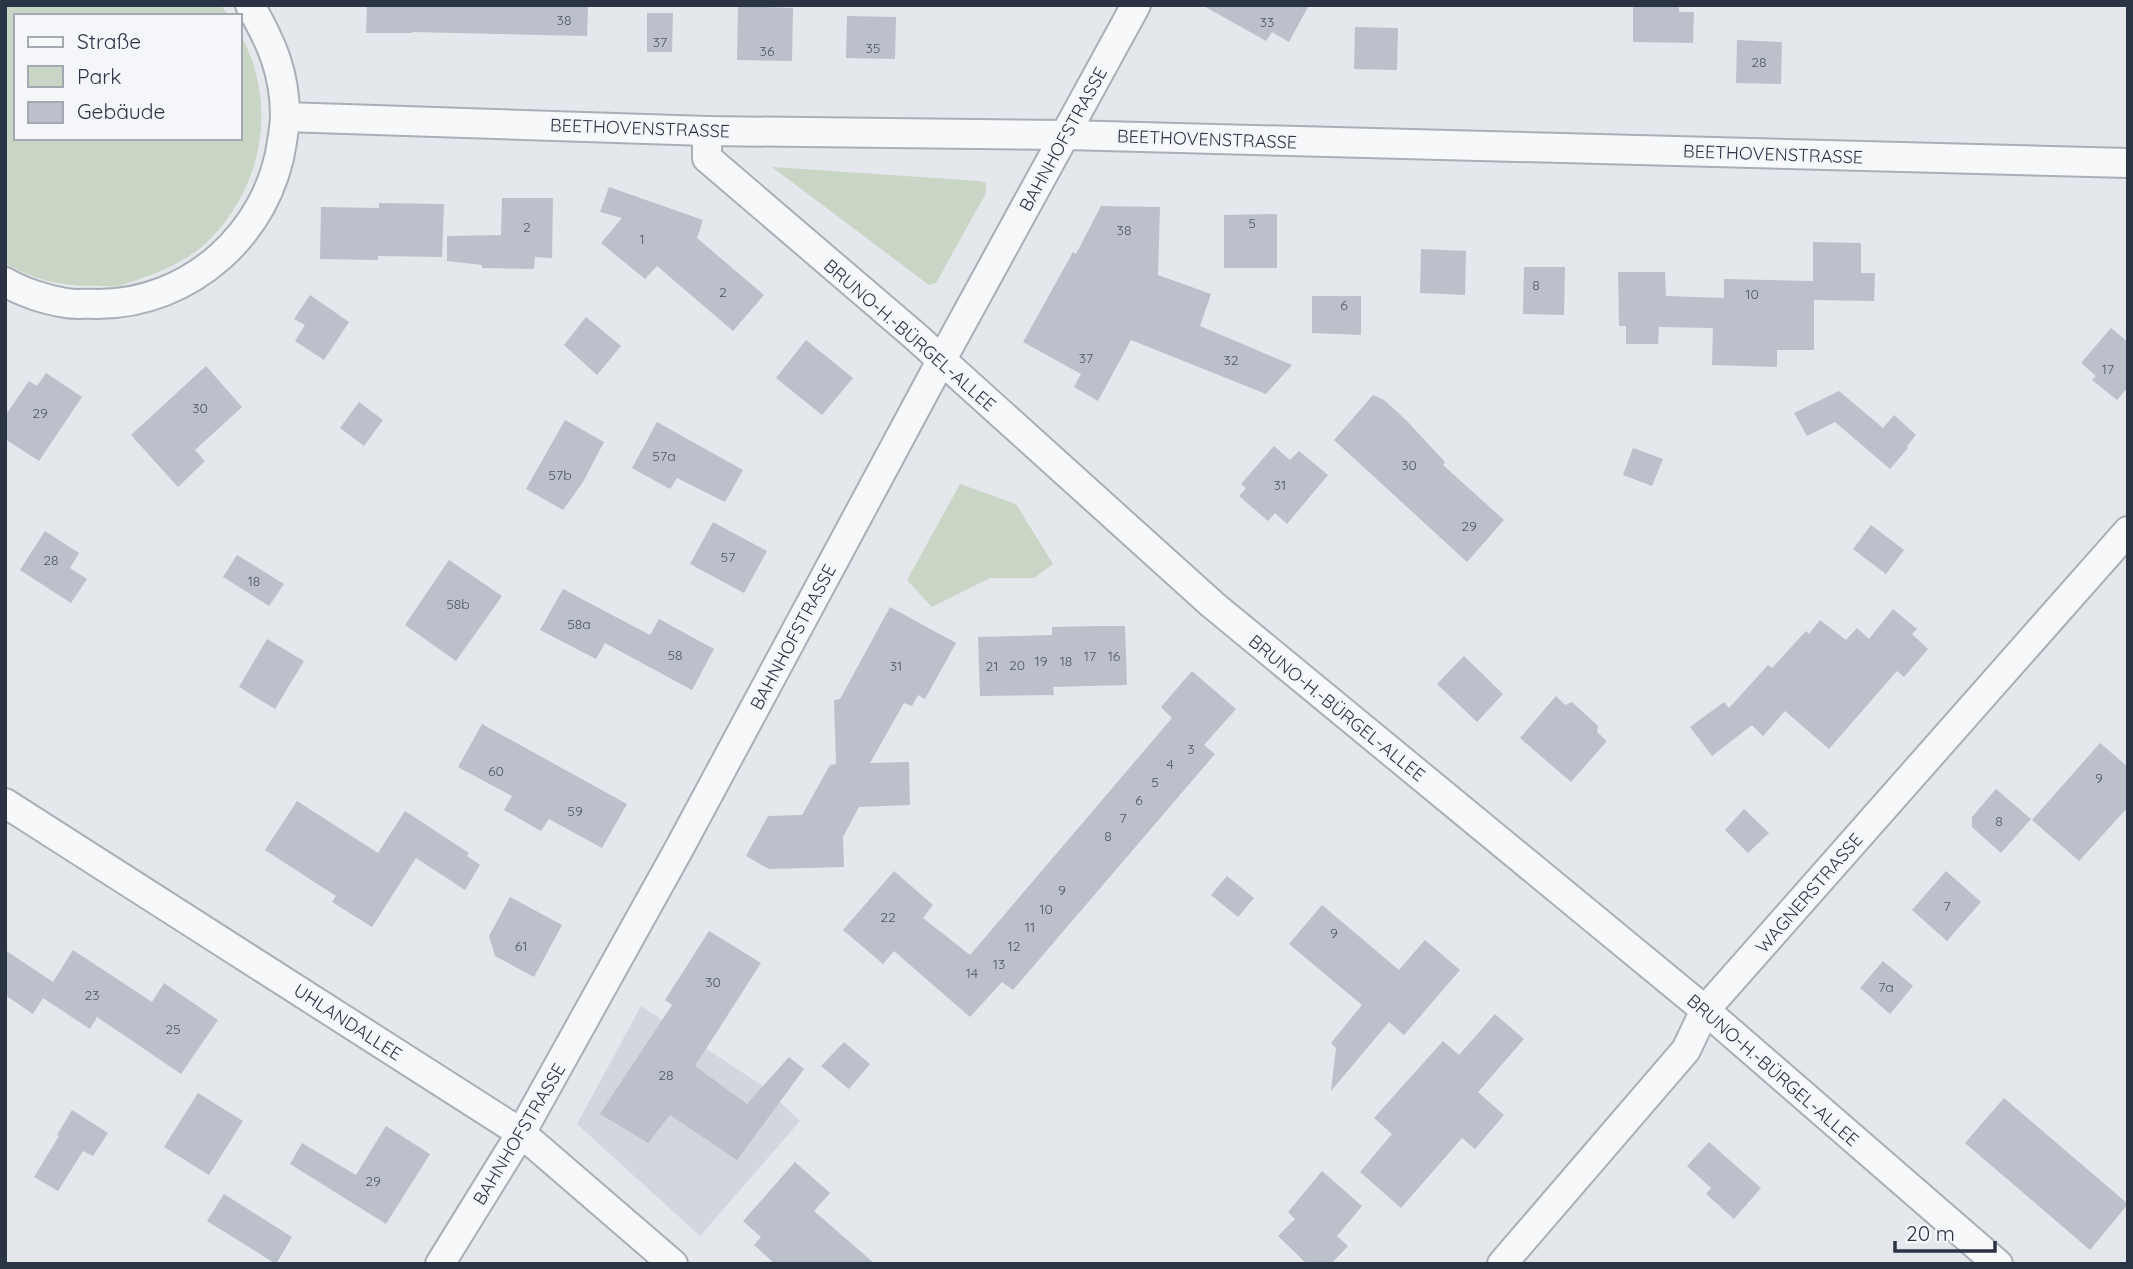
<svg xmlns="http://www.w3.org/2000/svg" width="2133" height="1269" viewBox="0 0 2133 1269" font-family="Quicksand,sans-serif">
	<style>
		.built { fill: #d2d6de }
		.green { fill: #c9d6c5 }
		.building { fill: #bbc0ca }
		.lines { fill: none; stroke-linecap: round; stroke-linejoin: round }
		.street-casing { stroke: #a9aeb7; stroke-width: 32 }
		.street { stroke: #f7f8fa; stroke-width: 28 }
		.labels { text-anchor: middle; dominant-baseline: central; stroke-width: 5; stroke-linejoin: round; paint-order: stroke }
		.number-label { font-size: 14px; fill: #4f5766 }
		.street-label { font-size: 18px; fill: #2b3445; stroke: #f4f6f9 }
	</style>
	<rect width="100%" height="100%" fill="#e4e7ec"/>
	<path class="built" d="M641,1006L763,1086L800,1121L700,1236L577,1124Z"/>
	<g class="green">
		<path d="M5,5H221L229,16H16V138H240V34C278,101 264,186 209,240C190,259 164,271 139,279C133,281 126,284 119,286C112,287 104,286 98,286C60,286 39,281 5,264Z"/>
		<path d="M772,167L979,181L986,183V193L936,283L929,285Z"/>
		<path d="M960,484L1016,504L1053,564L1034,578H990L932,607L907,580Z"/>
	</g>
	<g class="building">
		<path d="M367,5H588L587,36L412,32V33H366Z"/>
		<path d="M1202,5H1309L1289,42L1272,32L1266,41Z"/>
		<path d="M1633,5H1679V12H1694L1693,43L1633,42Z"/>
		<path d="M738,6L793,8L792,61L737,60Z"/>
		<path d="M647,13H673L672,52H647Z"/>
		<path d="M847,16L896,17L895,59L846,58Z"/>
		<path d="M1355,27L1398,28L1397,70L1354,69Z"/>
		<path d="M1737,40L1782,42L1781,84L1736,83Z"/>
		<path d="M609,187L703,220L697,238L764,295L733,331L657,266L645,279L601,243L622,218L600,212Z"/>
		<path d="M502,198H553L552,258L535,257L534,269L482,268V265L447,261V236L501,235Z"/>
		<path d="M379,203L444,204L442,257L378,256V260L320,259L321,207L379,208Z"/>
		<path d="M1101,206L1160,207L1158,275L1211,294L1200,326L1292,365L1266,394L1131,340L1098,401L1074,387L1081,374L1023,342L1073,252L1076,254Z"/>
		<path d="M1277,214V268H1224V215Z"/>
		<path d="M1813,242L1861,243V273H1875L1874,301L1814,300V350H1777V367L1712,365L1713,328L1659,327L1658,344H1626V326H1619L1618,272H1665L1666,296L1724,298V279L1813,281Z"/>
		<path d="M1421,249L1466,251L1465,295L1420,293Z"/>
		<path d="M1524,267H1565L1564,315L1523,314Z"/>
		<path d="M310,295L349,322L324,360L295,341L305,325L294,319Z"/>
		<path d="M1312,296H1361V335L1312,333Z"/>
		<path d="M586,317L621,346L597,375L564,345Z"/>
		<path d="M2111,328L2128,342V387L2117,400L2092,380L2096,376L2081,363Z"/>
		<path d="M806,340L853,378L822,415L776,378Z"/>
		<path d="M206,366L242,407L195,450L205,461L178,487L131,435Z"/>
		<path d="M46,373L82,397L39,461L5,439V416L29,381L37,386Z"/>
		<path d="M1839,391L1883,428L1894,415L1916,435L1907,446L1908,448L1890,469L1835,422L1807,436L1794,413Z"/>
		<path d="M1373,395L1384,400L1405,419L1445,462L1443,465L1504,520L1467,562L1334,440Z"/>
		<path d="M359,402L383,420L364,446L340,428Z"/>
		<path d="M565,420L604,442L583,482L563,510L526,489Z"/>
		<path d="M657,422L743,470L725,502L677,478L670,489L632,468Z"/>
		<path d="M1274,446L1290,460L1299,451L1328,475L1287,524L1275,513L1268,521L1239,496L1246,488L1241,484Z"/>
		<path d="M1633,448L1663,459L1652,486L1623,475Z"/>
		<path d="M713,522L767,551L744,593L690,564Z"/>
		<path d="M1871,525L1904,550L1886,574L1853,549Z"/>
		<path d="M45,531L79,553L70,568L87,579L71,603L20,570Z"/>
		<path d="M237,555L284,584L269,606L223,577Z"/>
		<path d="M449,560L502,596L456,661L405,625Z"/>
		<path d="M563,589L650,635L659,619L714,649L692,690L605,643L596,659L540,630Z"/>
		<path d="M890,607L956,643L925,699L918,695L912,706L904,703L870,763L909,762L910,805L859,807L843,837L844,867L769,869L746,856L768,816L802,815L830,765L836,764L834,700L840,699Z"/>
		<path d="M1893,609L1917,629L1912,634L1928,649L1904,677L1897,671L1829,749L1785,711L1763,736L1752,725L1712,756L1690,727L1724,702L1729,708L1768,665L1772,668L1806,631L1809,634L1820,620L1846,640L1857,628L1869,639Z"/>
		<path d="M1100,626H1125L1127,685L1053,687L1054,695L980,696L978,637L1052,635V627Z"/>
		<path d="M267,639L304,661L275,709L239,687Z"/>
		<path d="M1464,656L1503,694L1477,722L1437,684Z"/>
		<path d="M1192,671L1236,709L1204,745L1215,754L1013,990L1002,982L970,1017L894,951L883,964L843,930L894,871L933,905L923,918L970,955L1172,718L1161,707Z"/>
		<path d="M1556,696L1565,705L1572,702L1598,726L1597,732L1607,741L1571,782L1520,738Z"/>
		<path d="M482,724L627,804L602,848L549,819L541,831L504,810L512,796L458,767Z"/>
		<path d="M2100,743L2128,767V807L2079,861L2032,820Z"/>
		<path d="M1996,789L2031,819L2001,853L1972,827V817Z"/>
		<path d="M297,801L378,853L405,811L469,853L467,856L480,865L465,890L416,858L372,927L332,902L336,896L265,850Z"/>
		<path d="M1744,809L1769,833L1748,853L1725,830Z"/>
		<path d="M1946,871L1981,902L1947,941L1912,910Z"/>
		<path d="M1227,876L1254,898L1238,917L1211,895Z"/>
		<path d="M510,897L562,925L534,977L495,956L489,936Z"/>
		<path d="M1322,905L1399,970L1425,940L1460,970L1404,1035L1389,1022L1331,1091L1336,1048L1331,1043L1362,1005L1289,944Z"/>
		<path d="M709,931L761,963L695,1066L747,1104L789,1057L804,1069L737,1160L670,1115L648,1143L600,1114L672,1005L665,1000Z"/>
		<path d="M5,950L53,982L33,1014L5,995Z"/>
		<path d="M73,950L152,1002L164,983L218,1020L181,1074L97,1017L90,1029L43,998Z"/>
		<path d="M1883,961L1913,986L1890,1014L1860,988Z"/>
		<path d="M1495,1014L1524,1039L1478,1092L1504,1115L1475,1149L1462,1138L1401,1208L1360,1172L1392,1134L1374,1118L1443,1041L1459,1055Z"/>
		<path d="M844,1042L870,1064L849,1089L821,1066Z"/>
		<path d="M198,1093L243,1121L209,1175L164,1147Z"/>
		<path d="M2004,1098L2128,1204L2090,1250L1965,1143Z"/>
		<path d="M72,1110L108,1133L93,1156L83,1151L58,1191L34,1177L59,1136L57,1135Z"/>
		<path d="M386,1126L430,1154L386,1224L290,1164L302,1143L356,1175Z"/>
		<path d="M1709,1142L1761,1188L1734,1219L1706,1194L1711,1188L1687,1166Z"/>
		<path d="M795,1162L830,1193L814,1211L875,1264H775L754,1245L761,1237L743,1221Z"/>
		<path d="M1322,1171L1362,1206L1337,1236L1348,1246L1331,1264H1307L1278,1236L1295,1219L1288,1212Z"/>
		<path d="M224,1194L292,1237L276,1264L207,1221Z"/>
	</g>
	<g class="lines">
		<g class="street-casing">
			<g id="street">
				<path d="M285,117L707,131L1066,135L2128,163"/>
				<path d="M707,131V158L915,336L1213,605L1705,1010L1998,1264"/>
				<path d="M5,282C22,292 46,300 66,303C76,305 87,303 98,304C190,304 269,233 282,142C283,134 285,124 285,116C285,72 271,42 250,5"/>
				<path d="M5,803L521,1133L673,1264"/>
				<path d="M440,1264L521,1133L680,847L941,361L1136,5"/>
				<path d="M1502,1264L1686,1050L1705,1010L2128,531"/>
			</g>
		</g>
		<use href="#street" class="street"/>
	</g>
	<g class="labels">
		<g class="number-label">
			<text x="564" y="20">38</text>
			<text x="1267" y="22">33</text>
			<text x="660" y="42">37</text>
			<text x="873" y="48">35</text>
			<text x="767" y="51">36</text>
			<text x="1759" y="62">28</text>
			<text x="1252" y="223">5</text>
			<text x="527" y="227">2</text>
			<text x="1124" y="230">38</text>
			<text x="642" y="239">1</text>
			<text x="1536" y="285">8</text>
			<text x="723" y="292">2</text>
			<text x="1752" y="294">10</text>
			<text x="1344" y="305">6</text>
			<text x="1086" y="358">37</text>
			<text x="1231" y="360">32</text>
			<text x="2108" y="369">17</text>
			<text x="200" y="408">30</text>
			<text x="40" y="413">29</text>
			<text x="664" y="456">57a</text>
			<text x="1409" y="465">30</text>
			<text x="560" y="475">57b</text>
			<text x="1280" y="485">31</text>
			<text x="1469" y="526">29</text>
			<text x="728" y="557">57</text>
			<text x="51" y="560">28</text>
			<text x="254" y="581">18</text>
			<text x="458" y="604">58b</text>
			<text x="579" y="624">58a</text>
			<text x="675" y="655">58</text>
			<text x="1090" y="656">17</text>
			<text x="1114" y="656">16</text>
			<text x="1041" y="661">19</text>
			<text x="1066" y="661">18</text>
			<text x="1017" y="665">20</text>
			<text x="896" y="666">31</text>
			<text x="992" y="666">21</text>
			<text x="1191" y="749">3</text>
			<text x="1170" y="764">4</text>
			<text x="496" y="771">60</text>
			<text x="2099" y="778">9</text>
			<text x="1155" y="782">5</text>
			<text x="1139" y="800">6</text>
			<text x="575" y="811">59</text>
			<text x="1123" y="818">7</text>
			<text x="1999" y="821">8</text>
			<text x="1108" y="836">8</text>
			<text x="1062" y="890">9</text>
			<text x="1947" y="906">7</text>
			<text x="1046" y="909">10</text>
			<text x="888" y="917">22</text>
			<text x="1030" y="927">11</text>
			<text x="1334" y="933">9</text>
			<text x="521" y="946">61</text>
			<text x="1014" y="946">12</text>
			<text x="999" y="964">13</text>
			<text x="972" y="973">14</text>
			<text x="713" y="982">30</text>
			<text x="1886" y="987">7a</text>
			<text x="92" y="995">23</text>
			<text x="173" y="1029">25</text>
			<text x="666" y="1075">28</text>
			<text x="373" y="1181">29</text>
		</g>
		<g class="street-label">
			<text transform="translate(640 128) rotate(2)">BEETHOVENSTRASSE</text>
			<text transform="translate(1063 139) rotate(-61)">BAHNHOFSTRASSE</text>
			<text transform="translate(1207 139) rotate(2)">BEETHOVENSTRASSE</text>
			<text transform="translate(1773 154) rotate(2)">BEETHOVENSTRASSE</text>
			<text transform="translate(910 335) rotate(41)">BRUNO-H.-BÜRGEL-ALLEE</text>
			<text transform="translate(793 637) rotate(-62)">BAHNHOFSTRASSE</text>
			<text transform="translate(1337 708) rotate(39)">BRUNO-H.-BÜRGEL-ALLEE</text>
			<text transform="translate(1809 893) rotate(-49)">WAGNERSTRASSE</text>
			<text transform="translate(348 1022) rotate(33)">UHLANDALLEE</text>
			<text transform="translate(1773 1070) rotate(41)">BRUNO-H.-BÜRGEL-ALLEE</text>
			<text transform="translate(519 1134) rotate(-59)">BAHNHOFSTRASSE</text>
		</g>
	</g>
	<rect width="2133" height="1269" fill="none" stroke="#2b3445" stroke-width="14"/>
	<rect x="14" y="14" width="228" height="126" fill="#f4f6f9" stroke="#a4a8b1" stroke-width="2"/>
	<rect x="28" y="37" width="35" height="10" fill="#f7f8fa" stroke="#a4a8b1" stroke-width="2"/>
	<text x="77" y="49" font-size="21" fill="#2b3445">Straße</text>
	<rect x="28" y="66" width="35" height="21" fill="#c9d6c5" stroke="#a4a8b1" stroke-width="2"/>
	<text x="77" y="84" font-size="21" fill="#2b3445">Park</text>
	<rect x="28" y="102" width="35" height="21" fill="#bbc0ca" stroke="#a4a8b1" stroke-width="2"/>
	<text x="77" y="119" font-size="21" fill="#2b3445">Gebäude</text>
	<path d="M1895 1241v10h100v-10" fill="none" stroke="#2b3445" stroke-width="3.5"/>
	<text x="1906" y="1241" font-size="21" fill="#2b3445" stroke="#f4f6f9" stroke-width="5" paint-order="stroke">20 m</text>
</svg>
